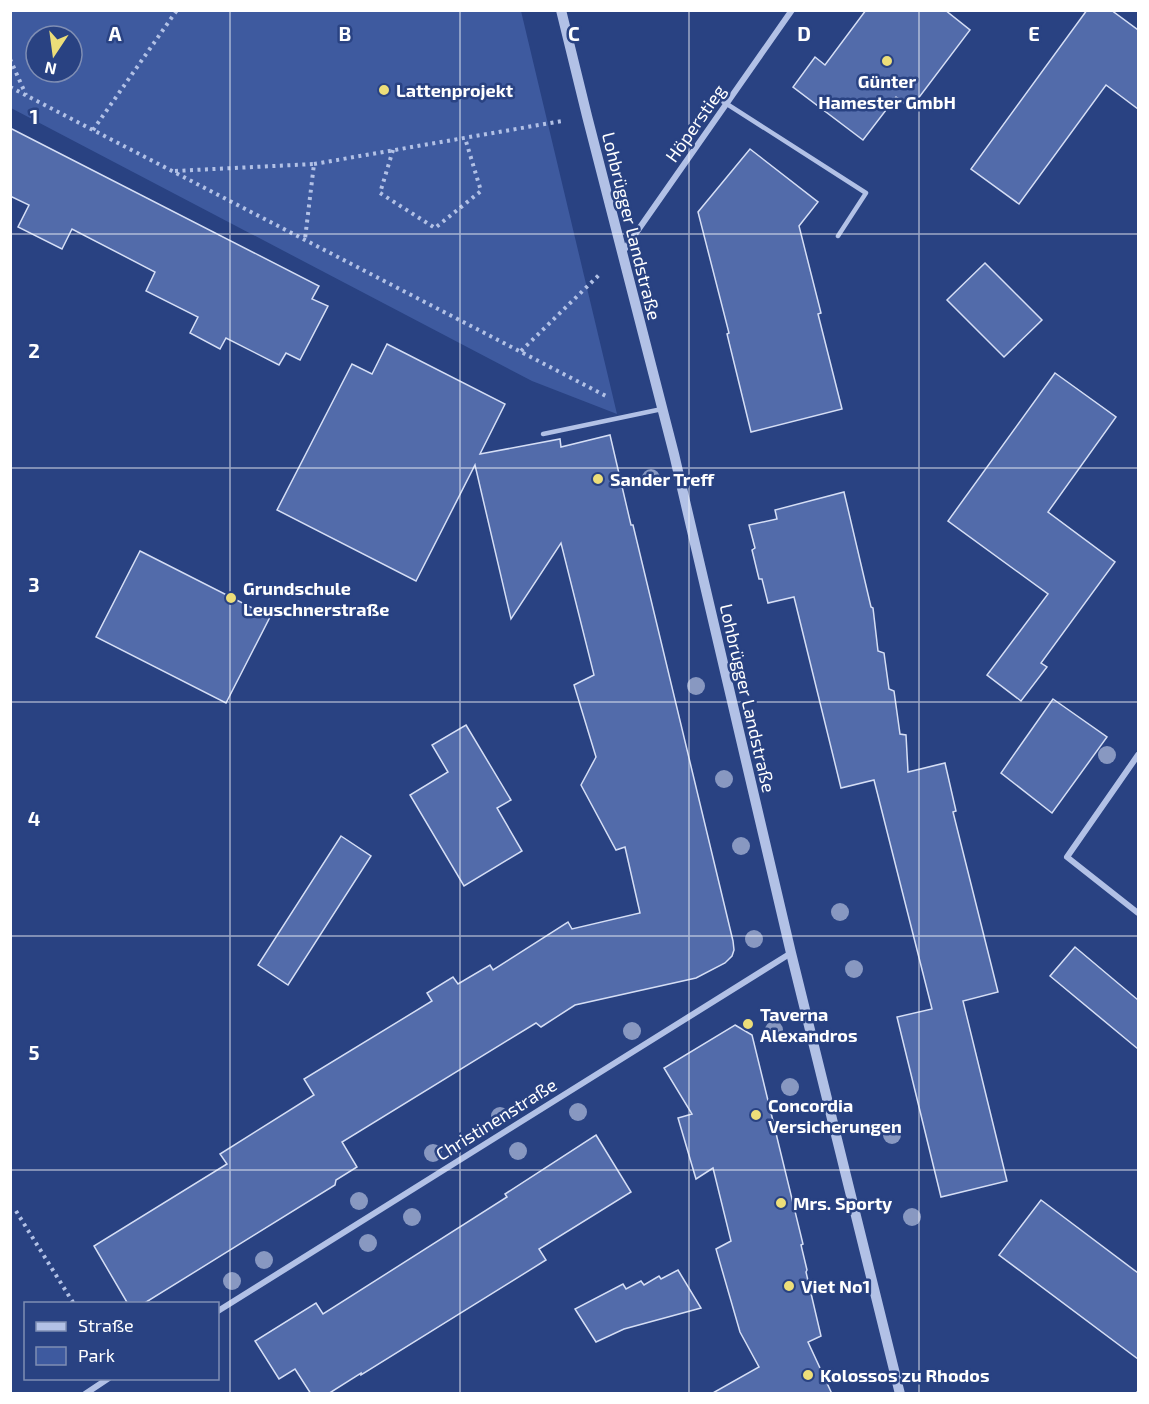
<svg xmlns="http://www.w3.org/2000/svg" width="1149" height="1404" viewBox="0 0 1149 1404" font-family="'Exo 2',sans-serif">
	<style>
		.green { fill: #3e5a9f; fill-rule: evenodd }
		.building { fill: #526baa; stroke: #d5def5; stroke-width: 1.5 }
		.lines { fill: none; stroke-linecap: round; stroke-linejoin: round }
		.path { stroke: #b2c1e6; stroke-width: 4; stroke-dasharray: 3 4.5; stroke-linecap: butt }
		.service { stroke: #b2c1e6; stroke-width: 4.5 }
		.minor { stroke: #b2c1e6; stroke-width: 6 }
		.tertiary { stroke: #b2c1e6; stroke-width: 10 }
		.tree { fill: #8898c1 }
		.grid { fill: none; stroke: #fff; stroke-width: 1.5; stroke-opacity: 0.55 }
		.poi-dot { fill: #edde79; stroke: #294282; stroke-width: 2 }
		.labels { text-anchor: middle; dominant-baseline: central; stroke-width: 5; stroke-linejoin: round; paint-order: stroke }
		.poi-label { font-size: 18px; font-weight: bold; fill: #fff; stroke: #294282; text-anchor: start }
		.street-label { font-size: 18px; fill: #fff; stroke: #294282 }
		.grid-label { font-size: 20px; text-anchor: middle; font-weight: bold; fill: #fff; stroke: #294282; stroke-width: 5; stroke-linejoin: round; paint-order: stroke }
	</style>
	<rect width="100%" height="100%" fill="#294282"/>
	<path class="green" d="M10,11H521L617,414L532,381L11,108ZM36,36H72V72H36Z"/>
	<g class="building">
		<path d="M866,10H945L970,30L911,108L896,97L863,140L793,87L815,57L825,65Z"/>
		<path d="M1087,10H1111L1138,30V109L1106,85L1019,204L971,169Z"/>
		<path d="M10,128L319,286L312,299L328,306L300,360L286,353L279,365L226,338L220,349L190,333L198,317L146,291L155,272L72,229L62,249L18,227L29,205L10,196Z"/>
		<path d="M750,149L818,202L799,226L821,313L818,314L842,409L751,432L727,334L729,333L698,212Z"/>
		<path d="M985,263L1042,320L1004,357L947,300Z"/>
		<path d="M387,344L505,404L480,454L560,439L561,447L610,435L631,525H633L733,941L734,950L732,956L725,963L696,978L575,1005L541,1027L536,1023L342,1142L357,1167L336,1180L335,1185L143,1304H128L94,1246L227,1164L220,1154L314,1095L304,1079L432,1001L427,993L453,977L458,984L490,965L493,970L568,922L572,929L640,913L625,847L616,850L581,785L596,757L574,685L594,675L561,543L511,619L475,465L416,581L277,510L352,364L372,374Z"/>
		<path d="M1055,373L1116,417L1048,512L1115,562L1041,663L1047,667L1021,701L987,675L1048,594L948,521Z"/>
		<path d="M844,492L871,607L873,608L878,651L884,653L889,689L894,691L900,734L906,735L908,772L945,763L956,811L953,812L998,992L963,1001L1007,1181L941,1197L897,1017L932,1009L874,780L841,788L794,597L768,603L762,579H759L752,550L755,548L749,525L777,519L775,510Z"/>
		<path d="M140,551L270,617L226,703L96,637Z"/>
		<path d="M1053,699L1107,737L1052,813L1001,773Z"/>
		<path d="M466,725L511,800L497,808L522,851L464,886L410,795L448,772L432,745Z"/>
		<path d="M341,836L371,856L288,985L258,965Z"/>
		<path d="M1075,947L1138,1000V1049L1050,976Z"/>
		<path d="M735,1025L752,1035L803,1244L801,1245L807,1270L806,1272L821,1336L808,1342L832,1394H711L759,1367L740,1332L716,1249L731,1241L713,1168L696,1179L678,1118L692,1114L664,1068Z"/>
		<path d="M596,1135L631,1192L539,1249L546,1260L361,1375V1373L328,1394H311L295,1369L279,1379L255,1341L316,1303L323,1314L507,1197L505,1194Z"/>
		<path d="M1041,1200L1138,1273V1359L999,1255Z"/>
		<path d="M678,1270L701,1308L624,1329L596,1342L575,1309L623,1284L626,1289L641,1281L644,1285L659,1276L661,1279Z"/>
	</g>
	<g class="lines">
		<g class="path">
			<path d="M10,59L26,95"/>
			<path d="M10,87L606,396"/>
			<path d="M93,130L177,10"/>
			<path d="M393,150L380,193L435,228L481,191L465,138"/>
			<path d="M314,164L562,121"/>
			<path d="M175,171L314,164L305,239"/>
			<path d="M521,351L600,274"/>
			<path d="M16,1211L74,1304"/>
		</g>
		<g class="service">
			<path d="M716,97L866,193L838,236"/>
			<path d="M543,434L662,409"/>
			<path d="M1137,1394L1138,1393"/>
		</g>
		<g class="minor">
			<path d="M622,253L792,10"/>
			<path d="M1138,755L1067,857L1138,913"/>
			<path d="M218,1311L791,953"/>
			<path d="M85,1394L109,1378"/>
		</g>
		<path class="tertiary" d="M561,10L587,116L674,454L791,953L900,1394"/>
	</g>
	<g class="tree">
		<circle cx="651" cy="478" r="9"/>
		<circle cx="696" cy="686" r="9"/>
		<circle cx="1107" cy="755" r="9"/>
		<circle cx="724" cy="779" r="9"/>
		<circle cx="741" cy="846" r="9"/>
		<circle cx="840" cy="912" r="9"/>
		<circle cx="754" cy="939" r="9"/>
		<circle cx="854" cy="969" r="9"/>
		<circle cx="774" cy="1030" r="9"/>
		<circle cx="632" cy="1031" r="9"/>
		<circle cx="790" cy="1087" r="9"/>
		<circle cx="578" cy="1112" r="9"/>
		<circle cx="500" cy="1116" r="9"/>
		<circle cx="892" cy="1135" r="9"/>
		<circle cx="518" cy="1151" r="9"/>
		<circle cx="433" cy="1153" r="9"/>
		<circle cx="359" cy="1201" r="9"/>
		<circle cx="412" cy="1217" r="9"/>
		<circle cx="912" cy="1217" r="9"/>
		<circle cx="368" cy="1243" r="9"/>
		<circle cx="264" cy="1260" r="9"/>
		<circle cx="232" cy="1281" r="9"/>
	</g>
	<path class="grid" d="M230,10V1394M460,10V1394M689,10V1394M919,10V1394M10,234H1138M10,468H1138M10,702H1138M10,936H1138M10,1170H1138"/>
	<g class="poi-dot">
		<circle cx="887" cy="61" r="6"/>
		<circle cx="384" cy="90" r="6"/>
		<circle cx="598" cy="479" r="6"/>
		<circle cx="231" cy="598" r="6"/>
		<circle cx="748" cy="1024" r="6"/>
		<circle cx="756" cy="1115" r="6"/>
		<circle cx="781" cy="1203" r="6"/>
		<circle cx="789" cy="1286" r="6"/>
		<circle cx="808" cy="1375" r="6"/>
	</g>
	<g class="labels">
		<g class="poi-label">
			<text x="887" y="81" text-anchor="middle">Günter<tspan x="887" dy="21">Hamester GmbH</tspan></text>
			<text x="396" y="90">Lattenprojekt</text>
			<text x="610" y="479">Sander Treff</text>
			<text x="243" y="588">Grundschule<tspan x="243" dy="21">Leuschnerstraße</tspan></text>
			<text x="760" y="1014">Taverna<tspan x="760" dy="21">Alexandros</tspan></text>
			<text x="768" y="1105">Concordia<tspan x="768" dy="21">Versicherungen</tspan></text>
			<text x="793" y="1203">Mrs. Sporty</text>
			<text x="801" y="1286">Viet No1</text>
			<text x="820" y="1375">Kolossos zu Rhodos</text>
		</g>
		<g class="street-label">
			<text transform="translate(695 123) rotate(-55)">Höperstieg</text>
			<text transform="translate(632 226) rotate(76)">Lohbrügger Landstraße</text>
			<text transform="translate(748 698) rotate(77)">Lohbrügger Landstraße</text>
			<text transform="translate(496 1119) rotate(-32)">Christinenstraße</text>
		</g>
	</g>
	<g class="grid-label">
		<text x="115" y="41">A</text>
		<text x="345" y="41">B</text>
		<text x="574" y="41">C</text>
		<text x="804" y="41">D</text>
		<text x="1034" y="41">E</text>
		<text x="34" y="124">1</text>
		<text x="34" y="358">2</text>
		<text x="34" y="592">3</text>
		<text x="34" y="826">4</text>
		<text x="34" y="1060">5</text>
	</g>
	<rect width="1149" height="1404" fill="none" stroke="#ffffff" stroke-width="24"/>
	<rect x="24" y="1302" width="195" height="78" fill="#294282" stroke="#7f8eb4" stroke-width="1.5"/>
	<rect x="36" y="1322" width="30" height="9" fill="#b2c1e6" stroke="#7f8eb4" stroke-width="1.5"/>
	<text x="78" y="1332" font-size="18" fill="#ffffff">Straße</text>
	<rect x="36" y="1347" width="30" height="18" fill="#3e5a9f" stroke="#7f8eb4" stroke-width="1.5"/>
	<text x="78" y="1362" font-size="18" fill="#ffffff">Park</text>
	<g transform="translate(54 54) rotate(193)"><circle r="28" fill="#294282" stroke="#7f8eb4" stroke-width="1.5"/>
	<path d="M0-4.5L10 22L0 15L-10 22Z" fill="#edde79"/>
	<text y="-9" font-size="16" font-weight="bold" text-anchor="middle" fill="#ffffff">N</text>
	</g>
</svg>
